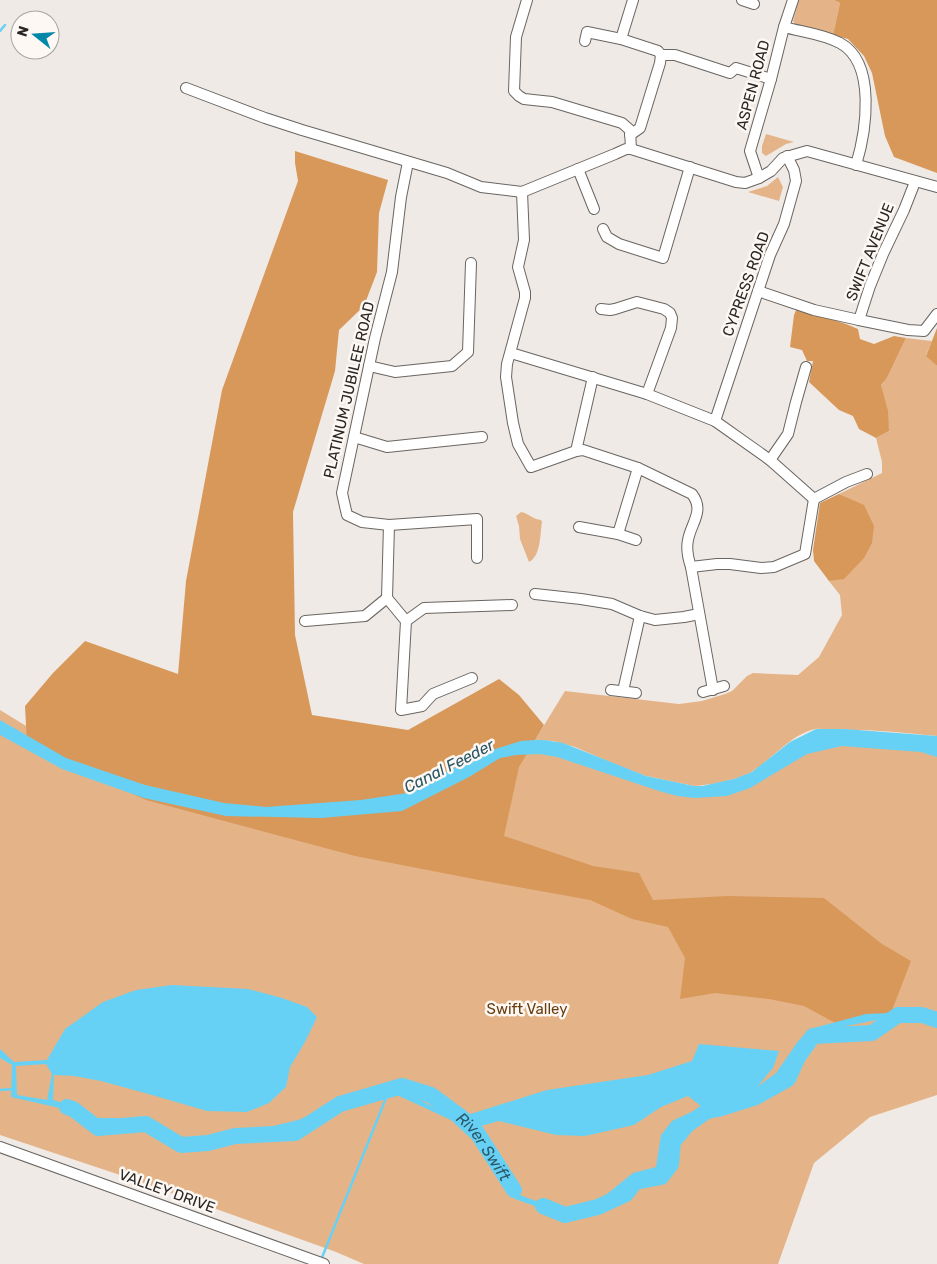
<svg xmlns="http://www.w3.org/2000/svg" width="937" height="1264" viewBox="0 0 937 1264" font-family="Rubik,sans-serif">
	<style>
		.green { fill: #e4b488 }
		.forest { fill: #d8985a }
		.water { fill: #67d1f5; fill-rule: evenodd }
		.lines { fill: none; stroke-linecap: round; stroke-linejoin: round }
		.stream { stroke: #67d1f5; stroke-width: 2.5 }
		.river { stroke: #67d1f5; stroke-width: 16 }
		.street-casing { stroke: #696561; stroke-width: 12 }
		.street { stroke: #fff; stroke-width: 10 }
		.labels { text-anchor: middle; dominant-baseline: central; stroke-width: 5; stroke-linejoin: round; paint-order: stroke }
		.street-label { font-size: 15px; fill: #292726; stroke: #fdf8f3 }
		.park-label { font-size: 15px; fill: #683d0d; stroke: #fdf8f3 }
		.water-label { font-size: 16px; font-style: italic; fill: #2a5767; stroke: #fdf8f3 }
	</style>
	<rect width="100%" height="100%" fill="#f0eae6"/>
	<g class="green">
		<path d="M799,0H834L840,3L833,35L796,25L793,21Z"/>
		<path d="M766,134L794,142L786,144L766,156L762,153V146Z"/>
		<path d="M778,177L783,187L779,201L748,192L767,186Z"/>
		<path d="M906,338L932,341L926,355L937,366V736C903,733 869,729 834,730C829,730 821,728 815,729C792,734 772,759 753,771C739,780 710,785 694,786L646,776L614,764L575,747L553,741L535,740L565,691L679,704L702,701L725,694L732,691L747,676L753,673L798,675L819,657L842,615L840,595L829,581L844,578L864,506L839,494L882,473V462L876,438L889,431L881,385L887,378Z"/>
		<path d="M521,512C528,513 532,519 541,520L542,522C540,534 541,556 529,562L520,539L519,526L516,516Z"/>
		<path d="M0,710L36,732L552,748L654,783L714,791L816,741L937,747V1095L870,1117L814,1163L778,1264H364L336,1252L138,1181L0,1135Z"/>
	</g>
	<g class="forest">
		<path d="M834,0H937V173L894,157L885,136L872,73L864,56L848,39L833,35L840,3Z"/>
		<path d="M295,151L388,180L379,213L377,272L364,306L339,330L335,371L293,512L295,635L312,715L408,730L499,679L519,695L544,725L519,767L504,836L593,866L639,873L653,900L727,896L824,898L882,944L911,961L891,1013L839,1025L804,1006L769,999L715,993L680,999L685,958L668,927L632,919L590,900L479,880L355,856L146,800L27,745L25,706L53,673L85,641L178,674L186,581L222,390L298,181L295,163Z"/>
		<path d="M797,308L846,324L858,329L860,339L874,344L894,336L906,338L887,378L881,385L888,411L889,431L876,438L859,429L853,416L839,410L809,382L813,361H807L802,350L790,347L794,315Z"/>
		<path d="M937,328V366L926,356Z"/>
		<path d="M839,494L864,505L874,526L872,543L864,558L844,579L829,581L814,561L813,550L820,503Z"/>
	</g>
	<g class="water">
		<path d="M0,720L66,758L145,785L224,803L266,807L361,800L407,793L482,753L521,741L535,740H544L563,743L646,776L694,786H702L734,779L752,772L790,742L816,729H844L911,734L937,736V757L921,752L842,746L807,754L750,788L727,796L695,798L677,796L659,791L557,757L539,754L516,755L500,758L469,777L402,811L321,818L226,816L144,798L62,769L0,735Z"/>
		<path d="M172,985L248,989L282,998L307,1007L317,1017L305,1042L290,1067L286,1087L269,1103L247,1112L207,1111L152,1095L101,1081L74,1076L54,1075L53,1100L70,1105L97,1118H144L172,1137L188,1140L265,1128L298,1120L372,1091L399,1090L453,1116L483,1144L517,1194L558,1209H579L589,1201L602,1198L633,1173L656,1167L661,1135L672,1121L702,1107L688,1096L661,1107L634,1125L585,1136L556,1135L499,1121L474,1128L461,1117L547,1090L648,1075L692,1061L699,1044L779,1051L773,1068L757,1087L776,1073L799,1040L810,1029L866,1014L914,1012L937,1017V1022L920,1018L892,1017L816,1032L809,1039L782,1078L759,1094L718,1106V1109L707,1111L704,1109C691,1117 671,1125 667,1141C665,1152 664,1162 659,1172L636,1179L626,1191L589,1207L582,1213L557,1214L515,1199L480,1147L451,1120L399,1096H380L352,1104L299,1124L262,1134L175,1144L142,1122L99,1126L73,1111L11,1097L12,1065L0,1058V1049L14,1062L47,1060L65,1029L103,1002L136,990ZM46,1064L52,1074L47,1100L17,1095L16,1066Z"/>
	</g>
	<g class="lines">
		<g class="stream">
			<path d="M0,31L5,25"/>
			<path d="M0,1090L13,1089"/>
			<path d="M321,1260L390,1088"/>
		</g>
		<g class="river">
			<path id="s1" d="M67,1107L73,1109L98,1128L146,1124L181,1145L208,1143L235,1136L295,1133L340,1104L402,1086L431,1095L461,1117L474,1128L514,1190"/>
			<path d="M543,1206L565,1215L598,1207L626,1194L635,1182L661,1177L671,1164L673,1142L687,1125L707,1111L718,1109L756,1097L788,1079L798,1057L813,1036L872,1033L898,1015H922L937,1020"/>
		</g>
		<g class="street-casing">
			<g id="street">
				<path d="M527,0L516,37L514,91L519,96L524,99L552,102L622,123L630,130L631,149"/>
				<path d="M633,0L621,39L658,51L661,55"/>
				<path d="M742,0L754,4"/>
				<path d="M784,27C802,32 823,34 840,43C877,63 866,132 856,165"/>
				<path d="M585,41L587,32L621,39"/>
				<path d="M661,55H675L730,73L736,68L771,79"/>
				<path d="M186,88L265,118L302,130L447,173L481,187L522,192L615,154L626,149H631L736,182L745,183L759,178L771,171L783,158L807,151L937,187"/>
				<path d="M630,135L640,128L660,63L661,55"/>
				<path d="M408,162L401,197L392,272L375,338L342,493L347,515L362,522L389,525L477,519V558"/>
				<path d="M578,169L594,209"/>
				<path d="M759,178L750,151L771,79L784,27L793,0"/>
				<path d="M522,192L524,240L518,267L525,292V298L507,364L506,377L513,423L518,444L531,467L576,451L593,377"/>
				<path d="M603,229L607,237L619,244L663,258L690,167"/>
				<path d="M758,291L814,310L859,320L870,286L883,254L904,210L915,182"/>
				<path d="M601,309L610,310L615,309L637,302L664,309L670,313L672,318L671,328L647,394"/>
				<path d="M859,320L908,330L924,331L937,314"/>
				<path d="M511,353L647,394L715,421L770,460L814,499L846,482L867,474"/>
				<path d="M369,366L395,372L452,366L468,352L471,263"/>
				<path d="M715,421L770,255L784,224L796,181L794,170L787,156"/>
				<path d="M354,437L387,447L482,437"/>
				<path d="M576,451L583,450L638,468L692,494C705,511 691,523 688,540C686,549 688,558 691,567L713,690"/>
				<path d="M770,460L788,434L796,402L806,367"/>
				<path d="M389,525L387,598L406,621L401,710L422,706L433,694L472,678"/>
				<path d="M579,527L618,534L636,540"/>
				<path d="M618,534L638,468"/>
				<path d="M691,567L717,564H730L761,568L774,567L805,554L814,499"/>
				<path d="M535,594L581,599L612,604L640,616L655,620L684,617L699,614"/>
				<path d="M305,621L365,616L387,598"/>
				<path d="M406,621L424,608L512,605"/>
				<path d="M611,690L636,693"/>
				<path d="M623,691L640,616"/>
				<path d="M703,692L724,686"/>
				<path d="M0,1147L324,1264"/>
			</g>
		</g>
		<use href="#street" class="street"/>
	</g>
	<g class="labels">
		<g class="street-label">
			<text transform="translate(753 85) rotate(-75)">ASPEN ROAD</text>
			<text transform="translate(870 252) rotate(-68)">SWIFT AVENUE</text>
			<text transform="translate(746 284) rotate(-70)">CYPRESS ROAD</text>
			<text transform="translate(349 390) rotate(-77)">PLATINUM JUBILEE ROAD</text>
			<text transform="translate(167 1191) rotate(20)">VALLEY DRIVE</text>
		</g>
		<g class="park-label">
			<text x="527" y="1009">Swift Valley</text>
		</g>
		<g class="water-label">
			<text transform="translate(449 766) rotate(-27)">Canal Feeder</text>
			<text stroke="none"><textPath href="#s1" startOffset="465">River Swift</textPath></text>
		</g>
	</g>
	<g transform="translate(35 35) rotate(287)"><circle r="24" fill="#fdf8f3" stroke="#a8a4a1"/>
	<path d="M0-4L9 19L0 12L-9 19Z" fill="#0188a9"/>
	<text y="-8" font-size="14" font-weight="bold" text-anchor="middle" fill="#292726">N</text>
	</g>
</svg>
